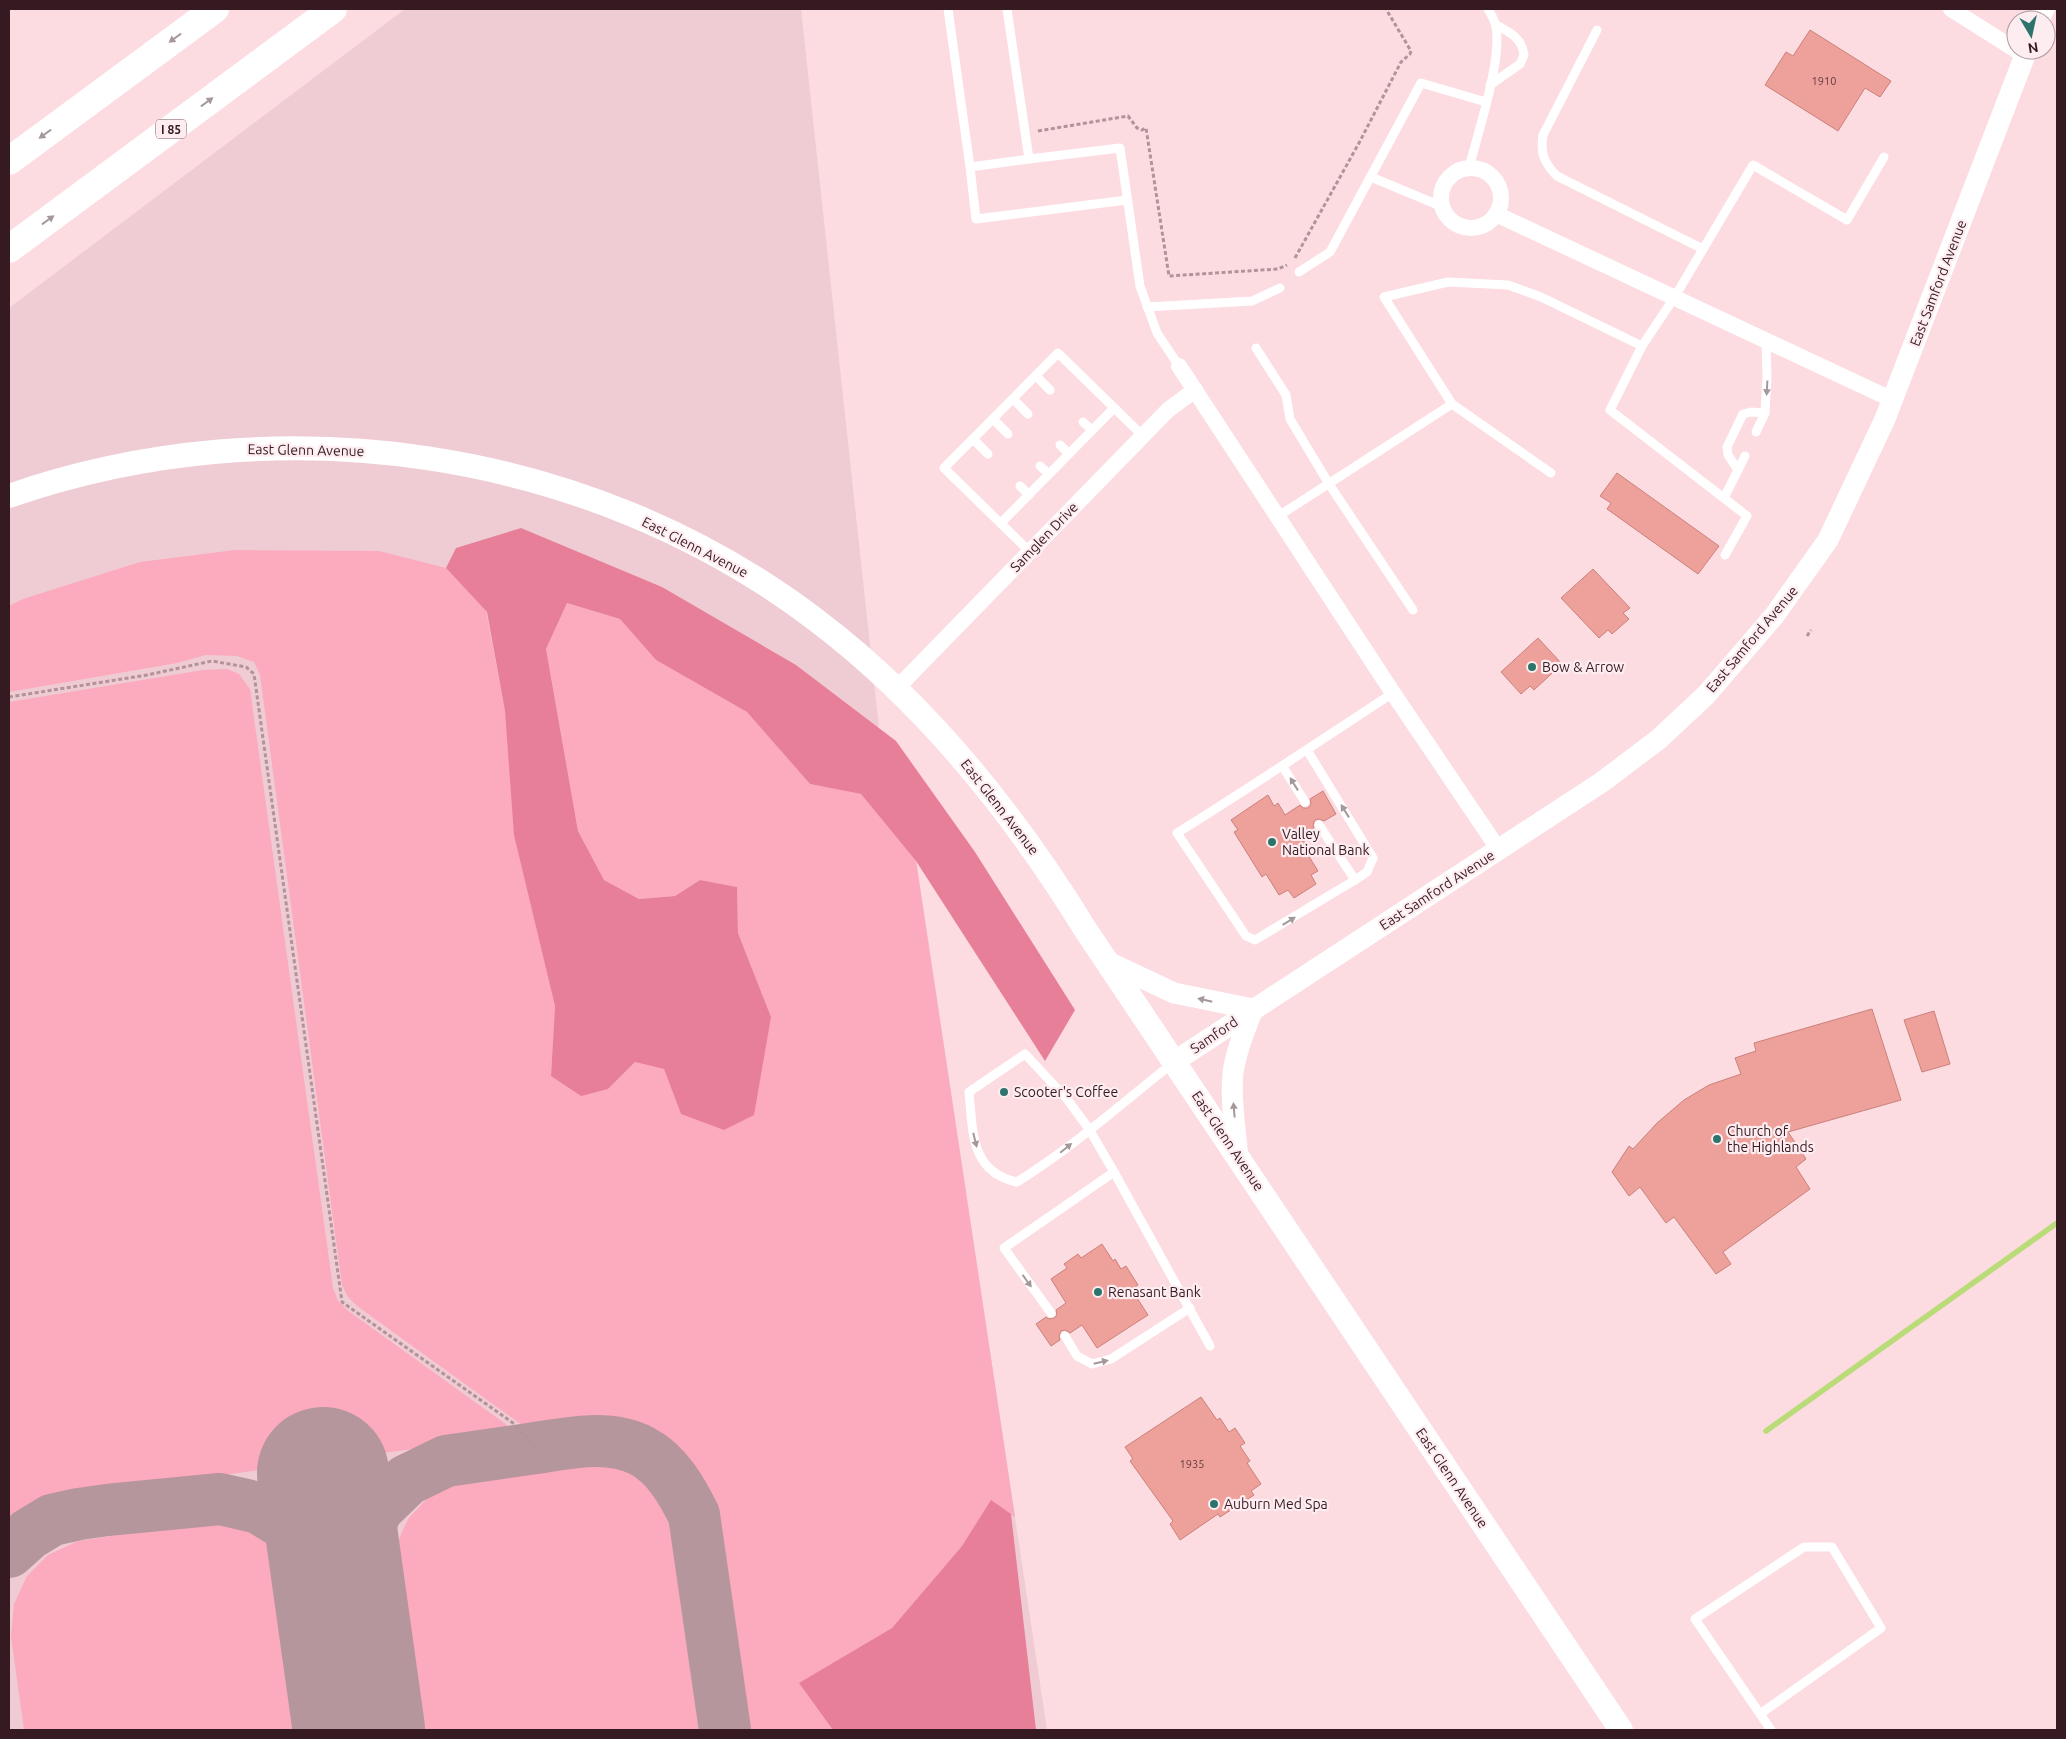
<svg xmlns="http://www.w3.org/2000/svg" width="2066" height="1739" viewBox="0 0 2066 1739" font-family="Ubuntu,sans-serif">
	<style>
		.built { fill: #efccd3 }
		.green { fill: #fcaabd }
		.forest { fill: #e87f99 }
		.lines { fill: none; stroke-linecap: round; stroke-linejoin: round }
		.stream { stroke: #b9db78; stroke-width: 5.5 }
		.taxiway { stroke: #b5969c; stroke-width: 52 }
		.runway { stroke: #b5969c; stroke-width: 132 }
		.building { fill: #eda19a; stroke: #ca817b }
		.path { stroke: #b2939a; stroke-width: 3; stroke-dasharray: 4 2.5; stroke-linecap: butt }
		.service { stroke: #fff; stroke-width: 9 }
		.minor { stroke: #fff; stroke-width: 16 }
		.tertiary { stroke: #fff; stroke-width: 21 }
		.secondary { stroke: #fff; stroke-width: 24 }
		.motorway { stroke: #fff; stroke-width: 28 }
		.oneway { fill: #a5989b }
		.poi-dot { fill: #2d746c; stroke: #feedf0; stroke-width: 2 }
		.labels { text-anchor: middle; dominant-baseline: central; stroke-width: 4.5; stroke-linejoin: round; paint-order: stroke }
		.number-label { font-size: 11px; fill: #643c3f }
		.shield { fill: #feedf0; stroke: #72595f; stroke-width: 1 }
		.shield-label { font-size: 12px; font-weight: bold; fill: #361a21 }
		.street-label { font-size: 14px; fill: #361a21; stroke: #feedf0 }
		.poi-label { font-size: 14px; fill: #361a21; stroke: #feedf0; text-anchor: start }
	</style>
	<rect width="100%" height="100%" fill="#fcdbe1"/>
	<path class="built" d="M405,9H801L884,774L908,806L1047,1730H9V308Z"/>
	<g class="green">
		<path d="M235,550L379,551L446,568L486,611L505,711L538,930L555,1006L551,1076L608,1089L635,1062L664,1069L681,1114L771,1017L738,933L737,887L700,880L675,896L639,899L604,880L578,831L546,649L567,603L620,619L656,660L747,712L810,784L861,794L916,861L1015,1517L991,1501L962,1546L892,1628L800,1683L833,1730H741L715,1538C711,1522 708,1504 701,1490C683,1455 642,1427 602,1424C580,1423 555,1430 533,1433L357,1306L348,1297L342,1285L260,675L254,662L237,656L206,655L177,663L9,692V606L23,599L140,562Z"/>
		<path d="M227,669L239,674L250,689L333,1288L338,1301L347,1310L507,1425L508,1436L71,1496C45,1504 29,1511 9,1529V702L203,670Z"/>
		<path d="M585,1457L617,1460L645,1475L668,1498L681,1528L709,1730H408L388,1585L394,1550L408,1519L432,1493L463,1474Z"/>
		<path d="M202,1522L234,1525L262,1535L284,1556L298,1586L319,1730H24L11,1636L14,1604L27,1576L48,1555L78,1541Z"/>
	</g>
	<g class="forest">
		<path d="M521,528L662,587L796,665L896,741L975,852L1075,1010L1045,1061L916,861L861,794L810,784L747,712L656,660L620,619L567,603L546,649L578,831L604,880L639,899L675,896L700,880L737,887L738,933L771,1017L754,1115L724,1130L681,1114L664,1069L635,1062L608,1089L581,1096L551,1076L555,1006L514,835L505,711L487,612L446,568L456,548Z"/>
		<path d="M991,1500L1011,1514L1036,1730H833L799,1683L892,1628L962,1546Z"/>
	</g>
	<g class="lines">
		<path class="stream" d="M1766,1431L2057,1223"/>
		<g class="taxiway">
			<path d="M9,1552L29,1534L52,1520L79,1514L107,1510L220,1499L259,1508L290,1527L340,1596"/>
			<path d="M340,1596L377,1509L407,1480L446,1461C474,1457 501,1453 529,1449C566,1444 607,1433 642,1451C667,1464 682,1491 694,1515L725,1730"/>
		</g>
		<path class="runway" d="M323,1473L359,1730"/>
	</g>
	<g class="building">
		<path d="M1810,30L1891,81L1880,97L1865,88L1838,131L1765,85L1786,52L1793,56Z"/>
		<path d="M1617,473L1719,546L1698,574L1607,509L1611,503L1600,496Z"/>
		<path d="M1593,569L1630,608L1623,613L1629,619L1612,634L1608,630L1599,638L1561,598Z"/>
		<path d="M1538,638L1562,664L1534,690L1530,686L1521,694L1501,672Z"/>
		<path d="M1323,791L1336,814L1324,821L1319,819L1315,820L1313,825L1314,828L1301,837L1308,847L1305,850L1318,871L1311,875L1316,884L1294,898L1288,890L1279,895L1266,874L1262,877L1234,832L1238,830L1231,820L1268,795L1274,806L1278,803L1285,815L1300,805L1303,808H1308L1311,804L1310,799Z"/>
		<path d="M1872,1009L1901,1100L1788,1132L1806,1159L1796,1167L1810,1189L1723,1252L1731,1264L1716,1274L1674,1217L1666,1223L1640,1187L1629,1196L1612,1172L1629,1146L1633,1149L1657,1123L1684,1100L1709,1085L1741,1074L1735,1058L1756,1051L1754,1043Z"/>
		<path d="M1934,1011L1950,1064L1922,1072L1904,1020Z"/>
		<path d="M1102,1244L1113,1261L1115,1259L1121,1269L1126,1266L1138,1285L1134,1288L1140,1297L1137,1298L1148,1315L1097,1348L1082,1325L1070,1333L1065,1330L1061,1331L1059,1336L1060,1340L1051,1346L1036,1324L1046,1317L1049,1319L1054,1318L1057,1315L1056,1310L1066,1303L1051,1279L1067,1268L1064,1264L1078,1254L1081,1258Z"/>
		<path d="M1201,1397L1217,1420L1220,1418L1229,1432L1235,1428L1245,1443L1240,1446L1250,1461L1247,1463L1261,1484L1251,1491L1254,1495L1220,1517L1218,1514L1180,1540L1170,1524L1173,1521L1130,1461L1133,1459L1125,1447Z"/>
	</g>
	<g class="lines">
		<g class="path">
			<path d="M1038,131L1128,116L1137,128L1142,130L1146,128L1169,276L1278,269L1287,265"/>
			<path d="M1295,258L1359,143L1401,62L1410,54L1411,51L1386,9"/>
			<path d="M1807,636L1811,630"/>
			<path d="M9,697L147,675L212,661L246,667L254,674L342,1302L513,1423L535,1448"/>
		</g>
		<g class="service">
			<path d="M948,9L970,167L1029,159"/>
			<path d="M1007,9L1029,159L1120,148L1140,286L1157,333L1179,366"/>
			<path d="M1597,30L1543,135C1540,153 1544,163 1557,176L1703,249"/>
			<path d="M1490,85L1520,64L1524,55C1522,38 1510,32 1496,25"/>
			<path d="M970,167L976,219L1127,200"/>
			<path d="M1469,168C1478,132 1502,61 1496,27C1495,21 1491,14 1488,9"/>
			<path d="M1371,177L1443,207"/>
			<path d="M1299,272L1330,252L1421,83L1486,102"/>
			<path d="M1147,307L1252,301L1280,288"/>
			<path d="M1256,348L1286,395L1290,419L1329,484L1413,610"/>
			<path d="M1036,376L1050,390"/>
			<path d="M1013,399L1028,414"/>
			<path d="M1452,404L1384,297L1448,282L1508,285L1541,297L1642,346"/>
			<path d="M993,419L1008,434"/>
			<path d="M1083,422L1092,430"/>
			<path d="M1756,432L1765,413L1767,377L1766,342"/>
			<path d="M973,439L988,454"/>
			<path d="M1060,445L1069,454"/>
			<path d="M1040,466L1049,474"/>
			<path d="M1738,470L1728,455L1727,447L1743,414L1751,412L1765,413"/>
			<path d="M1020,486L1029,495"/>
			<path d="M1724,498L1745,456"/>
			<path d="M1277,517L1452,404L1551,473"/>
			<path d="M1001,523L1114,408"/>
			<path d="M1030,552L944,468L1058,353L1143,436"/>
			<path d="M1725,555L1747,516L1610,410L1642,346L1674,298L1753,165L1847,220L1884,157"/>
			<path d="M1307,750L1373,858L1367,872L1355,880L1255,940L1246,936L1177,833C1250,788 1321,740 1393,693"/>
			<path d="M1283,767L1305,802"/>
			<path d="M1319,825L1355,880"/>
			<path d="M1173,1063C1122,1103 1072,1148 1017,1182C970,1172 973,1131 969,1092L1025,1054L1067,1099L1089,1129L1114,1172L1210,1346"/>
			<path d="M1051,1313L1004,1248L1114,1172"/>
			<path d="M1065,1336L1077,1356L1092,1364L1111,1359L1190,1308"/>
			<path d="M1760,1714L1881,1628L1832,1547H1804L1695,1619L1771,1730"/>
		</g>
		<g class="minor">
			<path d="M1951,9L2016,50"/>
			<circle cx="1471" cy="198" r="30"/>
			<path d="M1496,214L1893,400"/>
			<path d="M1179,366L1393,693L1499,850"/>
			<path d="M896,689L1168,410L1195,390"/>
		</g>
		<g class="tertiary">
			<path d="M2039,20L2044,9"/>
			<path d="M1106,961L1174,993L1253,1009"/>
			<path d="M1175,1061L1602,782L1659,739L1706,695L1774,616L1828,540L1885,419L2027,50"/>
			<path d="M1238,1159C1236,1131 1230,1101 1233,1073C1236,1051 1245,1030 1253,1009"/>
		</g>
		<path class="secondary" d="M9,496C277,403 589,447 816,620C926,703 1013,812 1085,929L1621,1730"/>
		<g class="motorway">
			<path d="M9,161L215,9"/>
			<path d="M9,249L333,9"/>
		</g>
	</g>
	<defs><path id="oneway-solid" d="M-6-.8H1V-3.2L6.5 0L1 3.2V.8H-6Z" transform="scale(1.25)"/></defs>
	<g class="oneway">
		<use href="#oneway-solid" transform="translate(175 38) rotate(144)"/>
		<use href="#oneway-solid" transform="translate(207 102) rotate(-36)"/>
		<use href="#oneway-solid" transform="translate(45 134) rotate(144)"/>
		<use href="#oneway-solid" transform="translate(48 220) rotate(-36)"/>
		<use href="#oneway-solid" transform="translate(1767 388) rotate(93)"/>
		<use href="#oneway-solid" transform="translate(1294 784) rotate(-122)"/>
		<use href="#oneway-solid" transform="translate(1345 811) rotate(-122)"/>
		<use href="#oneway-solid" transform="translate(1289 921) rotate(-31)"/>
		<use href="#oneway-solid" transform="translate(1205 1000) rotate(-167)"/>
		<use href="#oneway-solid" transform="translate(1234 1110) rotate(-95)"/>
		<use href="#oneway-solid" transform="translate(975 1140) rotate(76)"/>
		<use href="#oneway-solid" transform="translate(1066 1148) rotate(-39)"/>
		<use href="#oneway-solid" transform="translate(1027 1281) rotate(54)"/>
		<use href="#oneway-solid" transform="translate(1101 1362) rotate(-13)"/>
	</g>
	<g class="poi-dot">
		<circle cx="1532" cy="667" r="5"/>
		<circle cx="1272" cy="842" r="5"/>
		<circle cx="1004" cy="1092" r="5"/>
		<circle cx="1717" cy="1139" r="5"/>
		<circle cx="1098" cy="1292" r="5"/>
		<circle cx="1214" cy="1504" r="5"/>
	</g>
	<g class="labels">
		<g class="number-label">
			<text x="1824" y="81">1910</text>
			<text x="1192" y="1464">1935</text>
		</g>
		<rect class="shield" x="156" y="119.5" width="30" height="19" rx="4"/>
		<g class="shield-label">
			<text x="171" y="129">I 85</text>
		</g>
		<g class="street-label">
			<text transform="translate(1938 283) rotate(-69)">East Samford Avenue</text>
			<text transform="translate(306 450) rotate(1)">East Glenn Avenue</text>
			<text transform="translate(1044 537) rotate(-46)">Samglen Drive</text>
			<text transform="translate(695 547) rotate(27)">East Glenn Avenue</text>
			<text transform="translate(1752 639) rotate(-50)">East Samford Avenue</text>
			<text transform="translate(1000 807) rotate(52)">East Glenn Avenue</text>
			<text transform="translate(1437 890) rotate(-33)">East Samford Avenue</text>
			<text transform="translate(1214 1035) rotate(-34)">Samford</text>
			<text transform="translate(1228 1141) rotate(56)">East Glenn Avenue</text>
			<text transform="translate(1452 1478) rotate(56)">East Glenn Avenue</text>
		</g>
		<g class="poi-label">
			<text x="1542" y="667">Bow &amp; Arrow</text>
			<text x="1282" y="834">Valley<tspan x="1282" dy="16">National Bank</tspan></text>
			<text x="1014" y="1092">Scooter's Coffee</text>
			<text x="1727" y="1131">Church of<tspan x="1727" dy="16">the Highlands</tspan></text>
			<text x="1108" y="1292">Renasant Bank</text>
			<text x="1224" y="1504">Auburn Med Spa</text>
		</g>
	</g>
	<rect width="2066" height="1739" fill="none" stroke="#361a21" stroke-width="20"/>
	<g transform="translate(2031 35) rotate(171)"><circle r="24" fill="#feedf0" stroke="#ae999d"/>
	<path d="M0-4L9 19L0 12L-9 19Z" fill="#2d746c"/>
	<text y="-8" font-size="14" font-weight="bold" text-anchor="middle" fill="#361a21">N</text>
	</g>
</svg>
